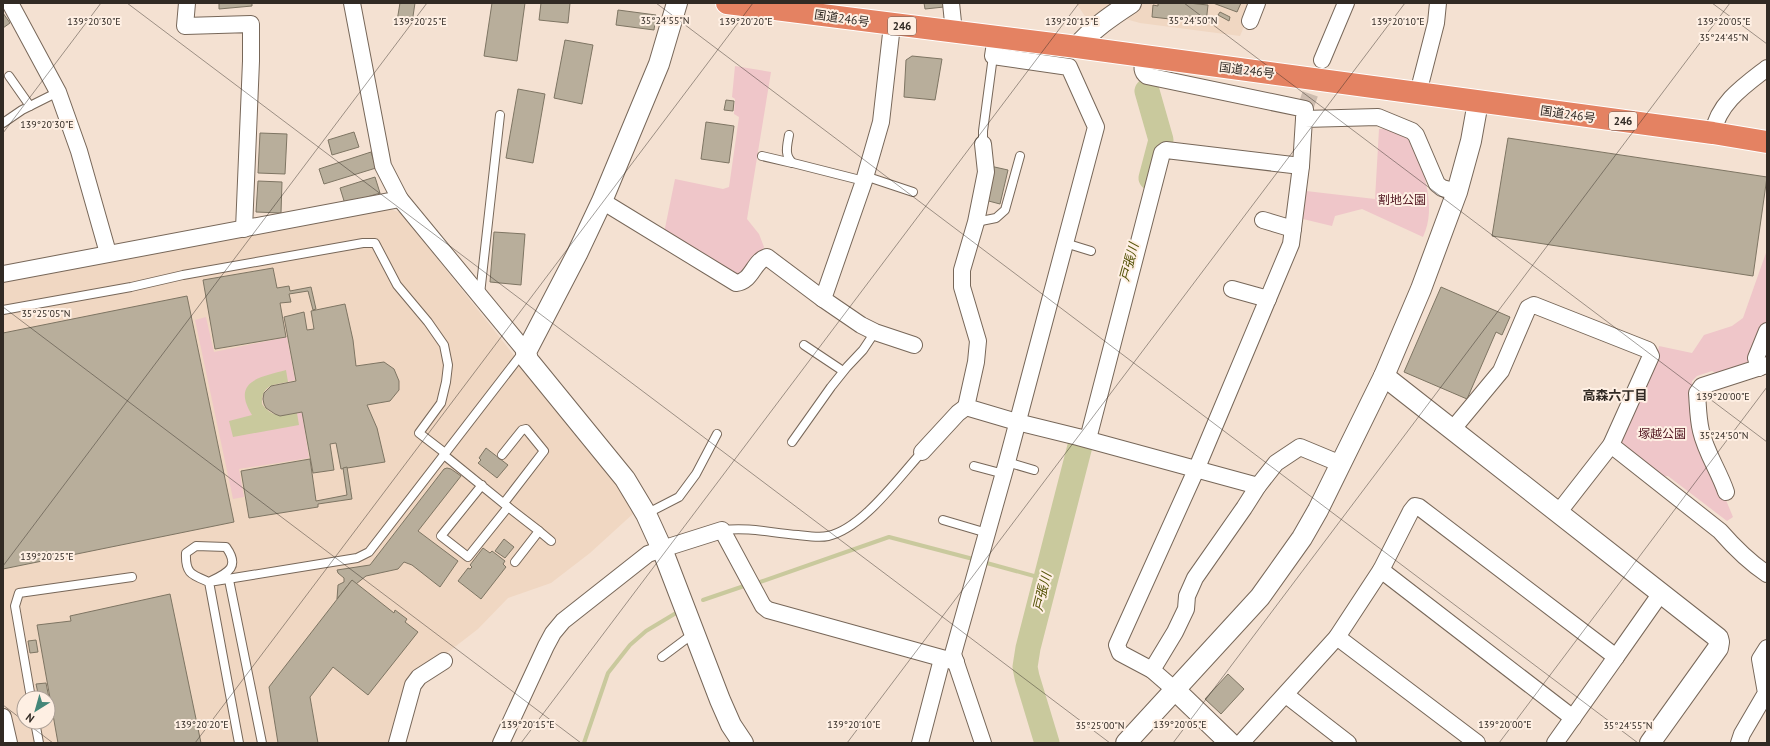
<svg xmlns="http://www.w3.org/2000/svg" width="1770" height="746" viewBox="0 0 1770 746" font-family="'PT Sans','Noto Sans JP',sans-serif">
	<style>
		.built { fill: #f0d7c2; fill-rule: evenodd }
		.green { fill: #efc6c9 }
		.water { fill: #c9c99d }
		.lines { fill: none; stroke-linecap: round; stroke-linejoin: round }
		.stream { stroke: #c9c99d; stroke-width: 4 }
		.river { stroke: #c9c99d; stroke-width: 25 }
		.building { fill: #b8ae9b; stroke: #7e7563 }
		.minor-tunnel { stroke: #cdbcaf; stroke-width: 16; stroke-dasharray: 16 8; stroke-linecap: butt }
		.service-casing { stroke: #776759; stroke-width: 10 }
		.minor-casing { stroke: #776759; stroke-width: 18 }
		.tertiary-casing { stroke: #776759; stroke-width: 22 }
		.trunk-casing { stroke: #fff; stroke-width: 24 }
		.service { stroke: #fff; stroke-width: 8 }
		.minor { stroke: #fff; stroke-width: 16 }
		.tertiary { stroke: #fff; stroke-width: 20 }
		.trunk { stroke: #e48262; stroke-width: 22 }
		.ticks { fill: none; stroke: #312a24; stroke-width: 1; stroke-opacity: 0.45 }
		.labels { text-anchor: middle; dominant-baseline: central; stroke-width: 4; stroke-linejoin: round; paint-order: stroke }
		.shield { fill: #feefe3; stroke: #6e655d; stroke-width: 1 }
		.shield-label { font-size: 11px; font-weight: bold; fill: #312a24 }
		.street-label { font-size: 12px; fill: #312a24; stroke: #feefe3 }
		.park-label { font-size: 12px; fill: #4f131e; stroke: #feefe3 }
		.water-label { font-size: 13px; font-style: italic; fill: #555307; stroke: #feefe3 }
		.neighbourhood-label { font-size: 13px; font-weight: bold; fill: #312a24; stroke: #feefe3 }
		.ticks-label { font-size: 10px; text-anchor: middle; fill: #312a24; stroke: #feefe3; stroke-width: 4; stroke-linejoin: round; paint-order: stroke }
	</style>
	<rect width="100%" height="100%" fill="#f4e1d2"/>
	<g class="built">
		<path d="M1076,3H1254L1240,36L1140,23L1122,18L1089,22Z"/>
		<path d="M388,208L401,213L632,504L635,512L590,553L551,583L508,598L478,629L434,663L390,743H13L3,699V279ZM24,698H48V722H24Z"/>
	</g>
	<g class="green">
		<path d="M735,66L771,72L747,219L759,234L764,247L751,273L742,278L664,233L675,179L723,189L729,187L739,117L734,114L735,99L732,97Z"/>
		<path d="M1379,129H1391L1411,137C1422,168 1438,206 1423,237L1362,209L1335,216L1332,226L1303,219L1306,191L1375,199Z"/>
		<path d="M1767,250V322L1749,367L1719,375L1712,371L1697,376L1692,381L1696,420L1716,476L1733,517L1727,521L1668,476L1657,477L1621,446L1619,440L1656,360L1659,346L1692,353L1704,335L1732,326L1743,318Z"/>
		<path d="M206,317L214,352L287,337L295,380C278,384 262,382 262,404C273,420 285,416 302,412L309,458L239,469L244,497L233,499L195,320Z"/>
	</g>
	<path class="water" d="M286,370L288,382C272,385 262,385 262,404C272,418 282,416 297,413L299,425L233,437L229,421L252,415C231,381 260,377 286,370Z"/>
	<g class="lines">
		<g class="stream">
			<path d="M983,562L1045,579"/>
			<path d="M757,583L889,537L973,559"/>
			<path d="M703,600L747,585"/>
			<path d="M584,743L608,673L630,645L646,631L676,613"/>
		</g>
		<g class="river">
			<path d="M1147,91L1161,140L1151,178"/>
			<path d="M1047,743L1027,677L1025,667L1028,648L1081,442"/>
		</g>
	</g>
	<g class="building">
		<path d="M219,3H252V6L219,9Z"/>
		<path d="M400,3H415L412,23L397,21Z"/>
		<path d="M492,3H525L517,61L484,56Z"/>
		<path d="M541,3H570L568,23L539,20Z"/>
		<path d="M924,3H944V7L925,9Z"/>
		<path d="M1158,3H1188L1208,5L1206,23L1152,17L1153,5L1158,6Z"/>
		<path d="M1213,3H1241L1237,12Z"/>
		<path d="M618,10L656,15L654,30L616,25Z"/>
		<path d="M1220,12L1230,17L1229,21L1218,15Z"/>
		<path d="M3,13L10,23L3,28Z"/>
		<path d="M565,40L593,45L582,104L554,98Z"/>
		<path d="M912,56L942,59L935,100L904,97L906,60Z"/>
		<path d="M518,89L545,94L533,163L506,158Z"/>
		<path d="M726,100L734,101L733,111L724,110Z"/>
		<path d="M706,122L734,126L729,163L701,159Z"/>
		<path d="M354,132L359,147L332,155L328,140Z"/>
		<path d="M260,133L287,134L285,174L258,173Z"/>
		<path d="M1508,138L1767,177L1753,276L1492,236Z"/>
		<path d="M371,152L376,168L324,184L319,169Z"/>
		<path d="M990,166L1008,170L1000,204L981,199Z"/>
		<path d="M375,177L380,193L345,204L340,188Z"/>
		<path d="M258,181L282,182L281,213L256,212Z"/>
		<path d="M494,232L525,234L521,285L490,282Z"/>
		<path d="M273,268L277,288L289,286L290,291L311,287L316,309L313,310L308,291L289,294L291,302L280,303L286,337L215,349L203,280Z"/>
		<path d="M1441,287L1510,317L1502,335L1496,332L1467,399L1404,372Z"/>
		<path d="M187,296L234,522L3,569V333Z"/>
		<path d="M345,304L353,340L356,366L384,362L394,369L399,381V390L390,401L367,405L377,428L385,462L341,469L336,443L330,444L334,470L313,473L302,412L280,416L275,414L266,408L264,404L263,399L264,393L271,386L296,381L284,317L304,312L307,330L314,329L311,311Z"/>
		<path d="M486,448L508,465L497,478L478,463L481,460L479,458Z"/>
		<path d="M310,459L316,501L347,495L343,468L347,467L352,499L318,504V507L249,518L241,471Z"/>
		<path d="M447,468L451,469L461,476L418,531L458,561L440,587L412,565L404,562L398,569L366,576L356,584L352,580L337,599L338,585L344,582V578L338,573L337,570L370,565L444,469Z"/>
		<path d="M504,539L514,547L505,558L495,551Z"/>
		<path d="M483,548L490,553L492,551L505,561L503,564L506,567L481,599L458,581L468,568L470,569L472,567L470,565Z"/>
		<path d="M352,580L394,613L395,610L407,619L405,622L418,632L368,695L333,667L310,697L318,743H278L269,687Z"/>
		<path d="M170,594L201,743H58L37,625L71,621L70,616Z"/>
		<path d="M36,640L38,652L30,653L28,641Z"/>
		<path d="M1228,674L1244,689L1221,714L1205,699Z"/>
		<path d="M46,683L52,713L48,714V698H39L36,684Z"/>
	</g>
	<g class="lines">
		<path class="minor-tunnel" d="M1305,109L1322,60"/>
		<g class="service-casing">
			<g id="service">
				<path d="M9,76L30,106"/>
				<path d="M3,123L22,110L58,92"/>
				<path d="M789,135C787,146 784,156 793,163L864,181"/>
				<path d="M983,144V131L993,56"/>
				<path d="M762,156L792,163"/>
				<path d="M865,176L913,192"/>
				<path d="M976,222L996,218L1005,210L1020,156"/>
				<path d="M1065,243L1091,251"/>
				<path d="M480,294L500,115"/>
				<path d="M3,310L131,287L183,275L363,243H375L397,285L428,322L444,345L448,365L446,382L441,403L419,433L445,453"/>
				<path d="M804,345L843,371"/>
				<path d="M792,442L831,387L847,367L863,350L875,332"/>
				<path d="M444,455L508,507L468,557L441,536L482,485"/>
				<path d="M502,455L522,430L526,429L544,451L504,503"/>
				<path d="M1007,462L1034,470"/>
				<path d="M974,466L1004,474"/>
				<path d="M508,507L539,531L515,562"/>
				<path d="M646,514L679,497L696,474L717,434"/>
				<path d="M943,520L987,533"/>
				<path d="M722,530C752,527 770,533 798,535C807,536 819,538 828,536C862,529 899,477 922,452"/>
				<path d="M539,531L551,541"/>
				<path d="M229,580L262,743"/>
				<path d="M662,657L694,633"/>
				<path d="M31,698L15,606L19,593L132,577"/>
				<path d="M35,722L39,743"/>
				<path d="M239,743L209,582C227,573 241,568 226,547L196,546L186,553C185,574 192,575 209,582L357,558L369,552L524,351"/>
			</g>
		</g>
		<g class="minor-casing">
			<g id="minor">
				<path d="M10,3L58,92L79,151L108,253"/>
				<path d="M187,3L185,26L251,24V61L244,229"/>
				<path d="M352,3L383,166L400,199L526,352"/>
				<path d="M951,3L954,32"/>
				<path d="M1250,21L1257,3"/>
				<path d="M892,25L881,122L864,181L823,299L861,325L875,332L914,345"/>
				<path d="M1144,57C1143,65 1140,71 1147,76L1305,109L1304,119"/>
				<path d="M1322,60L1346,3"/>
				<path d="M1418,93L1436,23L1438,3"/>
				<path d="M1713,133C1718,103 1745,85 1767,68"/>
				<path d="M983,144L986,172L976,222L962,270V287L978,341L976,362L966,407L1017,422L1078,437L1258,486"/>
				<path d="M602,201L736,283C753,281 753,261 767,257L823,299"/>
				<path d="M1263,220L1293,229"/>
				<path d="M3,274L400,199"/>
				<path d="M1232,289L1268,299"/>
				<path d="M1759,368L1756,358L1767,331"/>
				<path d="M1452,430L1501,371L1528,308L1534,305L1648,350L1651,356L1611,445L1558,513"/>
				<path d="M1088,439L1162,153L1166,150L1301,166"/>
				<path d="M1611,445L1720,531C1734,547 1749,562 1767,574"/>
				<path d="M922,452L958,413L966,407"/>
				<path d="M1726,492C1719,471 1706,453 1701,431C1698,419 1698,406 1697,393L1702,386L1767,365"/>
				<path d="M1381,570L1573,718"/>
				<path d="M1337,637L1477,743"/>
				<path d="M1152,670L1175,632L1186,609L1187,596L1195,578L1244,508L1258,486L1276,463L1300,447L1341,464"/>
				<path d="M1175,690L1152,670L1120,653L1117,645L1196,470L1291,244L1301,166L1304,119L1378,117L1412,131L1416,135L1437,184L1442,188L1457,192"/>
				<path d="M1286,695L1348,743"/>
				<path d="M3,717L9,743"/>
				<path d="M397,743L413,685L419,677L444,661"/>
				<path d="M501,743L546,646L553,633L563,621L648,554L662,549L722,530L763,606L768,610L956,662"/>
				<path d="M920,743L942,659"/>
				<path d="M983,743L953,654L1007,462L1096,127L1069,67L993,56L996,37"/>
				<path d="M1241,743L1337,637L1381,570L1411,511L1415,506L1419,507L1616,657L1661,593"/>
				<path d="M1555,743L1616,657"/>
				<path d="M1739,743L1742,734L1766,693L1760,659L1767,648"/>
			</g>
		</g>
		<g class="tertiary-casing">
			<g id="tertiary">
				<path d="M677,3L659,64L602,201L577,254L526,352L528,360L625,479L646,514L662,549L720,700L731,725L743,743"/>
				<path d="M1077,47C1092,29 1111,16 1131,3"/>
				<path d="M1384,376L1718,638L1719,642L1718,648L1650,743"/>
				<path d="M1175,690L1230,743"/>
				<path d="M1126,743L1260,597L1302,538L1318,510L1384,376L1421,289L1457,192L1471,141L1478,102"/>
			</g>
		</g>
		<g class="trunk-casing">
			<path id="trunk" d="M727,3L1077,47L1713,133L1767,142"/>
		</g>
		<use href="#service" class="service"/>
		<use href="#minor" class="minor"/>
		<use href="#tertiary" class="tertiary"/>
		<use href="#trunk" class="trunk"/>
	</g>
	<path class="ticks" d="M127,3L1110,743M656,3L1638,743M1184,3L1767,442M1712,3L1767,44M3,133L101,3M3,307L581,743M3,566L427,3M3,705L24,721M25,722L53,743M195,743L753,3M521,743L1079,3M847,743L1405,3M1173,743L1730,3M1499,743L1767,387"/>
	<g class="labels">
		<g class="shield">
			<rect x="888" y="17" width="28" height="18" rx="3"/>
			<rect x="1609" y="112" width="28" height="18" rx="3"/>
		</g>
		<g class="shield-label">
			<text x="902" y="26">246</text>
			<text x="1623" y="121">246</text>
		</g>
		<g class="street-label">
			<text transform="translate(842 18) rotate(8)">国道246号</text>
			<text transform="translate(1247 70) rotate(7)">国道246号</text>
			<text transform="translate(1568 114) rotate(8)">国道246号</text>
		</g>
		<g class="park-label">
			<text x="1402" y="199">割地公園</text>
			<text x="1662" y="433">塚越公園</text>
		</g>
		<g class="water-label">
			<text transform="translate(1129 262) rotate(-75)">戸張川</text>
			<text transform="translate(1042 592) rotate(-76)">戸張川</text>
		</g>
		<g class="neighbourhood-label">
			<text x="1615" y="395">高森六丁目</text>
		</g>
	</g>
	<g class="ticks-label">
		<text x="1193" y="24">35°24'50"N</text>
		<text x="665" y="24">35°24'55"N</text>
		<text x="94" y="25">139°20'30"E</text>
		<text x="420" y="25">139°20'25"E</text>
		<text x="746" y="25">139°20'20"E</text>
		<text x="1072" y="25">139°20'15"E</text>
		<text x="1398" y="25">139°20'10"E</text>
		<text x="1724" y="25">139°20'05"E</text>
		<text x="1724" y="41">35°24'45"N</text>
		<text x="47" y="128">139°20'30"E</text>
		<text x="46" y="317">35°25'05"N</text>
		<text x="1723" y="400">139°20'00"E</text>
		<text x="1724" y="439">35°24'50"N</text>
		<text x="47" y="560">139°20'25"E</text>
		<text x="202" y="728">139°20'20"E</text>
		<text x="528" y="728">139°20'15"E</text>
		<text x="854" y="728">139°20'10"E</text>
		<text x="1180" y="728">139°20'05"E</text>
		<text x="1505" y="728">139°20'00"E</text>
		<text x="1100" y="729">35°25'00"N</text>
		<text x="1628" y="729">35°24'55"N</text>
	</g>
	<rect width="1770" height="746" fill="none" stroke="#312a24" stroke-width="8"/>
	<g transform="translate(36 710) rotate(217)"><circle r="19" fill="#feefe3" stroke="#aca097"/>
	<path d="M0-3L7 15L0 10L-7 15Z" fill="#438678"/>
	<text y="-6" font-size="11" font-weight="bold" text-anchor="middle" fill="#312a24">N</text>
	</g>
</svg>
